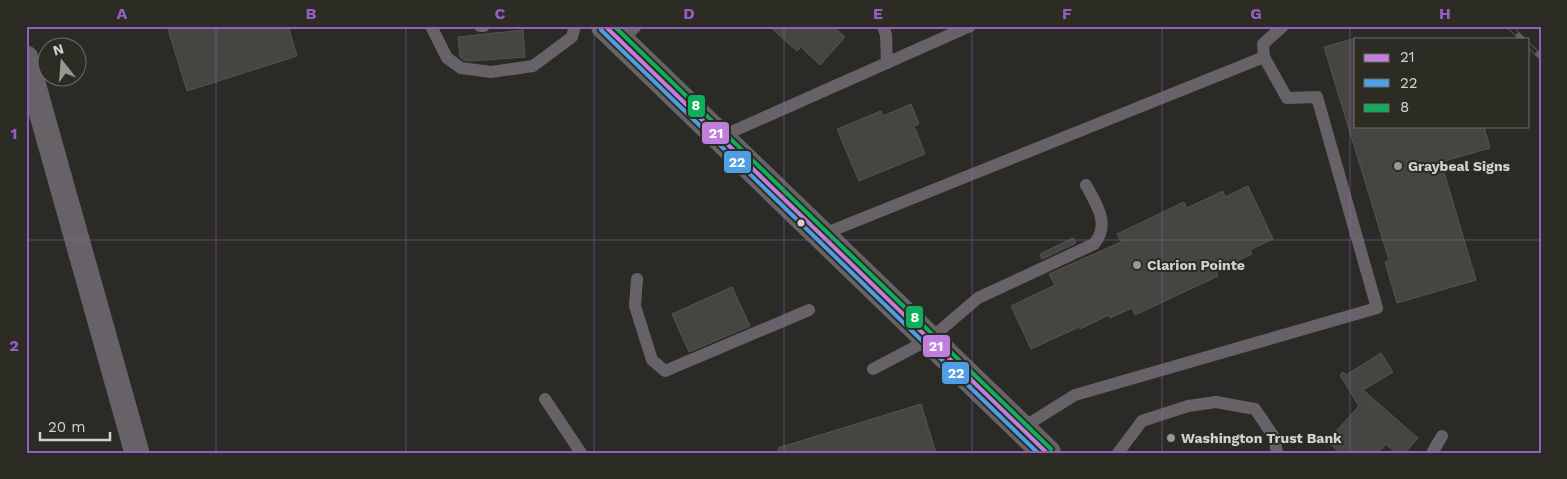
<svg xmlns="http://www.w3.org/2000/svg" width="1567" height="479" viewBox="0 0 1567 479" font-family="'Work Sans',sans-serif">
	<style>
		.building { fill: #454542; stroke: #555552 }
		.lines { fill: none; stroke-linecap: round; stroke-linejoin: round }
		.lane { stroke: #666267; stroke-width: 12 }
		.street { stroke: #666267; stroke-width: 25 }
		.primary { stroke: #666367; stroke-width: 28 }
		.rail-casing { stroke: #605f5e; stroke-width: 5.5 }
		.rail { stroke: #2c2c24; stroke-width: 4; stroke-dasharray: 11; stroke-linecap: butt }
		.bus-1-casing { stroke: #2c2c24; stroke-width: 8 }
		.bus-2-casing { stroke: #2c2c24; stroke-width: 8 }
		.bus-3-casing { stroke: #2c2c24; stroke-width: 8 }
		.bus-1 { stroke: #c07fdc; stroke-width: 4 }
		.bus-2 { stroke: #4d9ee5; stroke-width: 4 }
		.bus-3 { stroke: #0daf5c; stroke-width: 4 }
		.grid { fill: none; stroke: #955ec3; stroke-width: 1; stroke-opacity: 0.55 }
		.poi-dot { fill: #979793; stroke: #2c2c24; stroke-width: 2 }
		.bus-dot { fill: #d2d2cd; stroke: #2c2c24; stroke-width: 2 }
		.labels { text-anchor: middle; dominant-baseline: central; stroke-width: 4; stroke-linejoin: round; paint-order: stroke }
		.poi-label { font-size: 14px; font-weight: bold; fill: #d2d2cd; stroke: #2c2c24; text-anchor: start }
		.line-badge { stroke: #2c2c24; stroke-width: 2 }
		.badge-label { font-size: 14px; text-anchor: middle; font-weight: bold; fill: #fff }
		.neatline { fill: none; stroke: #955ec3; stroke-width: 2 }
		.grid-label { font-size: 16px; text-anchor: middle; font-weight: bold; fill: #955ec3 }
	</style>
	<rect width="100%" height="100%" fill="#2a2a26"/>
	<g class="building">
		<path d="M167,26H288L297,56L187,91Z"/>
		<path d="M769,26H833L845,37L820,65L801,47L797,51Z"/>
		<path d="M523,30L525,57L471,61L464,60L460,57L458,37Z"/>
		<path d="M1356,38V126H1484L1490,148L1441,162L1476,280L1397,303L1385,262L1389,260L1324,47Z"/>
		<path d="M911,104L919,124L914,126L925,154L859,181L837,129L881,111L883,116Z"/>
		<path d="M1248,186L1273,239L1250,250L1252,254L1216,271L1218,276L1135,315L1132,308L1110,318L1109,315L1080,329L1079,327L1031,349L1011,306L1055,285L1049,274L1121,242L1117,234L1184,202L1187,208L1223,191L1225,197Z"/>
		<path d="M1073,238L1076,243L1042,259L1040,254Z"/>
		<path d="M732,287L750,326L689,352L672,314Z"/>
		<path d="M1381,353L1393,372L1363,390L1418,438L1405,453H1396L1386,444L1378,453H1340L1327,441L1359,406L1340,375L1343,372L1346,375Z"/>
		<path d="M921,404L936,453H779L778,448Z"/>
	</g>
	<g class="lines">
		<g class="lane">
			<path d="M431,26L447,58L461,68L491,72L533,66L572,37L575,26"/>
			<path d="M480,26H484"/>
			<path d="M883,26L886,35L887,63"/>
			<path d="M621,41L636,26"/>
			<path d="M720,137L970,26"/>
			<path d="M821,235L1264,57"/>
			<path d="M637,279L635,306L652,360L665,371L809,310"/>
			<path d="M873,369L930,339L978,298L1094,244C1111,224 1096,204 1086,185"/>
			<path d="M545,399L581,453"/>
			<path d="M1022,428L1075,395L1377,308L1317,97L1287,98L1264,57L1263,44L1283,26"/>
			<path d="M1118,453L1142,421L1188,406L1216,402L1255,409L1274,437L1277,453"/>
			<path d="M1432,453L1442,436"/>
		</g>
		<path class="street" d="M26,58L137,453"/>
		<path class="primary" d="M605,26L1047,453"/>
		<g class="rail-casing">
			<g id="rail">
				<path d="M1509,26L1522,39"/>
				<path d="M1528,45L1541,57"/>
			</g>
		</g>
		<use href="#rail" class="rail"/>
		<g class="bus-1-casing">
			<path id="bus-1" d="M605,26L1047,453"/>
		</g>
		<g class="bus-2-casing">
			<path id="bus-2" d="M601,30L1038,453"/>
		</g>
		<g class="bus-3-casing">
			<path id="bus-3" d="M614,26L1051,449"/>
		</g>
		<use href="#bus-1" class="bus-1"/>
		<use href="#bus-2" class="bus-2"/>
		<use href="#bus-3" class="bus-3"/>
	</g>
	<path class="grid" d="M216,26V453M406,26V453M594,26V453M784,26V453M972,26V453M1162,26V453M1350,26V453M26,240H1541"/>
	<g class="poi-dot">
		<circle cx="1398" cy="166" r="5"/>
		<circle cx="1137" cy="265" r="5"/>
		<circle cx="1171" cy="438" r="5"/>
	</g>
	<circle class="bus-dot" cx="801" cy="223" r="4.5"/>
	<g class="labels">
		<g class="poi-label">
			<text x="1408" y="166">Graybeal Signs</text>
			<text x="1147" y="265">Clarion Pointe</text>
			<text x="1181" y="438">Washington Trust Bank</text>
		</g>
	</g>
	<g class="line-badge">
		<rect x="687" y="94" width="19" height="24" rx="5" fill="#0daf5c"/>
		<rect x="701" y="121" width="29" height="24" rx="5" fill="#c07fdc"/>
		<rect x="723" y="150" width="29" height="24" rx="5" fill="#4d9ee5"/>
		<rect x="905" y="305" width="19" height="24" rx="5" fill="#0daf5c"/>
		<rect x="922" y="334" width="29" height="24" rx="5" fill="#c07fdc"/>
		<rect x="941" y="361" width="29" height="24" rx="5" fill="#4d9ee5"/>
	</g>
	<g class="badge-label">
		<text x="696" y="110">8</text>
		<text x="716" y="138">21</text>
		<text x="737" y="167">22</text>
		<text x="915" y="322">8</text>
		<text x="936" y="351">21</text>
		<text x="956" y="378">22</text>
	</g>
	<rect width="1567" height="479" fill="none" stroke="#2c2c24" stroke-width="55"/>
	<rect x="1354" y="38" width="175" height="90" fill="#2c2c24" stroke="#6e6e68"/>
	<rect x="1364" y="54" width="25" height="8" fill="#c07fdc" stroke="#6e6e68"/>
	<text x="1400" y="62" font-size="15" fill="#d2d2cd">21</text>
	<rect x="1364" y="79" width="25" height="8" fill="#4d9ee5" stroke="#6e6e68"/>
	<text x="1400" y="88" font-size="15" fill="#d2d2cd">22</text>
	<rect x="1364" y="104" width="25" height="8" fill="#0daf5c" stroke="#6e6e68"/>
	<text x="1400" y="112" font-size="15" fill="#d2d2cd">8</text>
	<g transform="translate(62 62) rotate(343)"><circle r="24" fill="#2c2c24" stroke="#6e6e68"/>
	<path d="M0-4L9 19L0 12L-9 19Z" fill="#979793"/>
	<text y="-8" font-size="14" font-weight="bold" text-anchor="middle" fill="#d2d2cd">N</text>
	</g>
	<path d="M40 432v8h70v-8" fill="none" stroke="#d2d2cd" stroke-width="2.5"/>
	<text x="48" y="432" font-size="15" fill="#d2d2cd" stroke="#2c2c24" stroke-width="4" paint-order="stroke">20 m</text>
	<rect x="28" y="28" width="1512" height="424" class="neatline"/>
	<g class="grid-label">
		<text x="122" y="19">A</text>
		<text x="311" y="19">B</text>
		<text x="500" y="19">C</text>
		<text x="689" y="19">D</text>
		<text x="878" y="19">E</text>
		<text x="1067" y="19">F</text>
		<text x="1256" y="19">G</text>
		<text x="1445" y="19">H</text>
		<text x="14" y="139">1</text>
		<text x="14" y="351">2</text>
	</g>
</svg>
